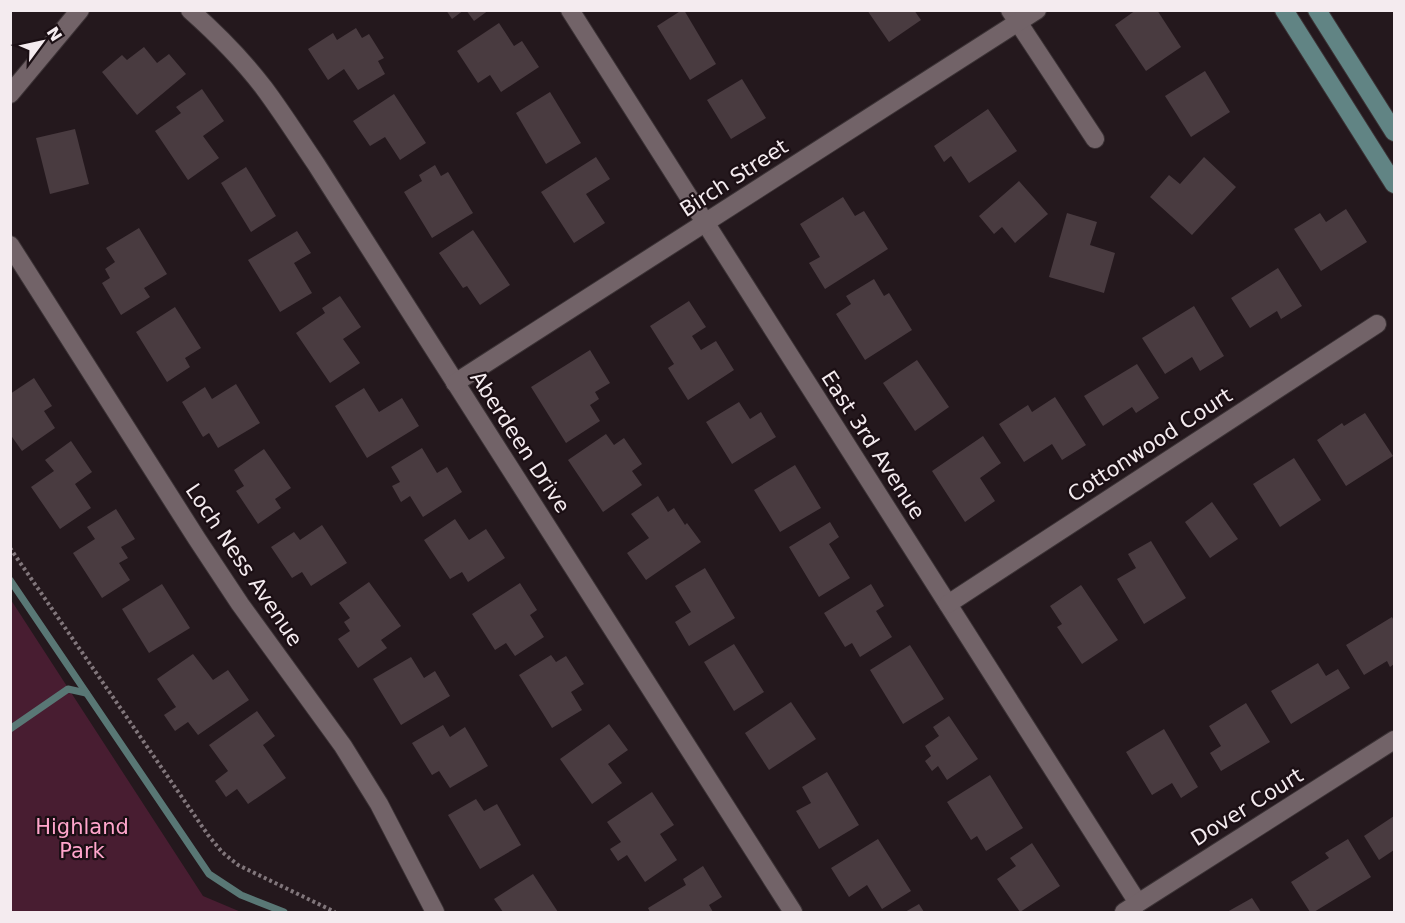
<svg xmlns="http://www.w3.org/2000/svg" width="1405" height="923" viewBox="0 0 1405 923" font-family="'DejaVu Sans',sans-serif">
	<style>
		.green { fill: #481d31 }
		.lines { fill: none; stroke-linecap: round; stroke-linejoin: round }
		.stream { stroke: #597775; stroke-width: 7 }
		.building { fill: #493b40 }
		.street-casing { stroke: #3b3235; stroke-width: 20 }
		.secondary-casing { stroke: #3b3235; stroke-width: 20 }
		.path { stroke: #81767b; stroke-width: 4; stroke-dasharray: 3 3; stroke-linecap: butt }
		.street { stroke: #726368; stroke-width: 18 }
		.secondary { stroke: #618484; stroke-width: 18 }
		.labels { text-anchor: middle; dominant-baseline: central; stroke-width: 4.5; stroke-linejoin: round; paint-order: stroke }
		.street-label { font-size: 21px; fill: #f4ebef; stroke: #1b0f14 }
		.park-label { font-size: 21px; fill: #fea5cb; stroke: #1b0f14 }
	</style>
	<rect width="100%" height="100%" fill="#24181d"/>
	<path class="green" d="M11,600L203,896L241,912H11Z"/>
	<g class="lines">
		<g class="stream">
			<path d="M10,580L209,874L241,895L284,912"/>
			<path d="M10,729L68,689L86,693"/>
		</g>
	</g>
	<g class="building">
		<path d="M446,10H464L452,19Z"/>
		<path d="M466,10H489L474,21Z"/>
		<path d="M682,10H684L716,64L690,80L657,26Z"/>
		<path d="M867,10H914L921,20L889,42Z"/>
		<path d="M1136,10H1157L1181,47L1146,71L1115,25Z"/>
		<path d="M499,23L514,46L522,41L539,67L501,92L490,75L478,83L457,51Z"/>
		<path d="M356,28L362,38L369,34L384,58L378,61L385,74L358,90L344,69L328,80L308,49L333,33L337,40Z"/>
		<path d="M144,47L157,63L169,54L186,74L137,115L102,72L122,55L127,60Z"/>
		<path d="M1205,71L1230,112L1191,137L1165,96Z"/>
		<path d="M742,79L766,118L731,139L707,100Z"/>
		<path d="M202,89L224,121L203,136L219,158L188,180L155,131L181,113L176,107Z"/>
		<path d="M550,92L581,143L546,164L516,113Z"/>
		<path d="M394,94L426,143L400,160L385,137L370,146L353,121Z"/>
		<path d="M988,109L1017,151L969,183L951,156L944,162L934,146Z"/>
		<path d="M75,129L89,184L50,194L36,138Z"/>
		<path d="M596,157L610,179L586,194L605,223L574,243L541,192Z"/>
		<path d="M1204,157L1236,187L1192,235L1150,197L1169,175L1180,184Z"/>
		<path d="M435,165L441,176L448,172L473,213L432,238L404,192L422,181L419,175Z"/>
		<path d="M246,167L276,216L251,232L221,183Z"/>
		<path d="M1019,181L1048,214L1015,243L1002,227L994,234L979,216Z"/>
		<path d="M843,197L855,216L864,211L888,249L825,289L809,263L820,257L800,224Z"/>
		<path d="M1346,209L1367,242L1321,271L1294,229L1320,213L1326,222Z"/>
		<path d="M1067,213L1097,222L1090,245L1115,253L1104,293L1049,277Z"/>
		<path d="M139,228L167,274L144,288L150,297L121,315L102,283L110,278L105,269L115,262L106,248Z"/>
		<path d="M473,230L510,285L480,305L467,286L463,288L439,253Z"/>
		<path d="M297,231L311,253L294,263L312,293L280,312L248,260Z"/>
		<path d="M1278,268L1302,306L1281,319L1277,311L1250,328L1231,298Z"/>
		<path d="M874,279L884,296L889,293L912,330L865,360L836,314L851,304L846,296Z"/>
		<path d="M340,296L361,327L343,339L360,363L330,383L296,333L325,313L322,308Z"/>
		<path d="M689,301L706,327L692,336L701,350L716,341L734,370L688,400L668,368L674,364L650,326Z"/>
		<path d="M1194,306L1224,356L1200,371L1192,357L1165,374L1142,338Z"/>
		<path d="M175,307L201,348L185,358L190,367L167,382L136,332Z"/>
		<path d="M590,350L610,383L595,392L599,399L590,405L600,421L566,443L531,387Z"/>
		<path d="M917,360L949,407L915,431L883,383Z"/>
		<path d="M1137,364L1159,398L1136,413L1132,407L1103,426L1084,396Z"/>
		<path d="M34,378L52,406L44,411L55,428L22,451L10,434V394Z"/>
		<path d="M236,384L260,423L218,448L209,433L203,437L182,402L205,387L212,399Z"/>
		<path d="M364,388L379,412L402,398L419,426L367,458L335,406Z"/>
		<path d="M1055,397L1086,445L1062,460L1052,444L1024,462L999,424L1028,405L1032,412Z"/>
		<path d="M739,402L750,419L761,412L776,437L732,464L706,422Z"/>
		<path d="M1365,413L1393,456L1346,486L1317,440L1342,423L1344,426Z"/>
		<path d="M606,434L614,445L624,438L642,464L632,471L642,485L603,512L568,460Z"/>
		<path d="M983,436L1001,463L980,478L995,501L965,522L932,471Z"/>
		<path d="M71,441L92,472L75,484L91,508L60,529L31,487L54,471L45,460Z"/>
		<path d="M422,448L437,473L447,467L462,492L423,517L410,496L401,502L392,486L400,482L391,467Z"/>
		<path d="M264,449L291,488L275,499L281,508L258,524L236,491L244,486L234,470Z"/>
		<path d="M1294,458L1321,500L1280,527L1253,484Z"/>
		<path d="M795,465L821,508L780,532L754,490Z"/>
		<path d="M658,496L668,512L674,508L685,525L687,523L701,542L646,580L627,553L649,538L631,514Z"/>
		<path d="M1212,502L1238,539L1210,558L1185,522Z"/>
		<path d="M116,509L135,539L121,547L128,558L119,563L130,580L102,598L73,553L95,539L87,527Z"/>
		<path d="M455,519L469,540L486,529L505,558L468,582L462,572L450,579L424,540Z"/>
		<path d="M830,522L839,537L829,544L850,578L819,597L789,547Z"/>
		<path d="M322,525L347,563L311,586L302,572L292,578L271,547L294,532L300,540Z"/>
		<path d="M1151,541L1186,598L1144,624L1117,579L1136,568L1128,554Z"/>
		<path d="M705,568L735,618L689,646L675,622L691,612L675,586Z"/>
		<path d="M369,582L401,626L381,640L387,648L358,668L338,639L350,631L344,622L350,618L339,603Z"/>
		<path d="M520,583L537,610L530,615L544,637L515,656L506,643L495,650L472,614Z"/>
		<path d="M162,584L190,628L149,653L122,609Z"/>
		<path d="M871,584L884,606L876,611L892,637L860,657L852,643L845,647L824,613Z"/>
		<path d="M1081,585L1118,640L1082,664L1057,627L1062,624L1050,606Z"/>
		<path d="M1392,617L1394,621V664L1390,667L1387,661L1364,675L1346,645Z"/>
		<path d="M734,644L764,692L734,711L704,662Z"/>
		<path d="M910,645L944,699L903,724L870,670Z"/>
		<path d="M193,654L213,680L228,670L249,700L198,735L188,722L175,731L164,715L176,707L157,679Z"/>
		<path d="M551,655L556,662L566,656L584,684L571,692L582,710L552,728L519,675Z"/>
		<path d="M411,657L424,678L435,671L450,696L401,725L373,679Z"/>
		<path d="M1318,663L1326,676L1338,669L1350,688L1291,724L1271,691Z"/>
		<path d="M791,702L816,739L769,770L745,733Z"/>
		<path d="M1246,703L1270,742L1221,771L1210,753L1221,746L1209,726Z"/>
		<path d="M257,711L275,736L263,745L286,778L248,804L237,789L226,797L215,781L228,771L209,745Z"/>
		<path d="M949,716L978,759L947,780L938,766L932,771L925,761L931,756L925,746L939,736L933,727Z"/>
		<path d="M609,724L628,750L608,764L622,783L592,804L560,759Z"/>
		<path d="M443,725L450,737L465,727L488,766L450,788L439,771L432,775L412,743Z"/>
		<path d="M1164,729L1198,787L1181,798L1172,783L1152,795L1126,752Z"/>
		<path d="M827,772L859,825L819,849L796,811L811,803L802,787Z"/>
		<path d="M990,775L1023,828L986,851L977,836L971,840L947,802Z"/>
		<path d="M652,792L674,825L660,834L677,860L645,882L627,855L618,861L610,849L621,842L607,822Z"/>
		<path d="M476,799L484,811L497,804L521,845L480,869L448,815Z"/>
		<path d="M1394,816V850L1379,860L1364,836Z"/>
		<path d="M878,839L911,891L882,909L867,885L849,897L831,868Z"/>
		<path d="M1348,839L1371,877L1314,912H1310L1291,882L1329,858L1325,853Z"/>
		<path d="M1032,843L1060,886L1020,912L997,879L1016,866L1010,858Z"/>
		<path d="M703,866L722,897L709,905L713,912H650L648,908L686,885L683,879Z"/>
		<path d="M533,874L558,912H503L494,899Z"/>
		<path d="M1252,898L1261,912H1227Z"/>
		<path d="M919,904L924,912H905Z"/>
	</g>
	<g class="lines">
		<g class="street-casing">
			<g id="street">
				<path d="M190,10C217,34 242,59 264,88C282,112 299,139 316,164L793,912"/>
				<path d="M570,10L1138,903"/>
				<path d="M1010,10L1095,139"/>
				<path d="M10,94L80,10"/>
				<path d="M10,245L197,539L240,604L343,746L379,804L435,912"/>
				<path d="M455,383L1037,10"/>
				<path d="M948,604L1377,324"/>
				<path d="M1124,912L1394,740"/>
			</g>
		</g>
		<g class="secondary-casing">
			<g id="secondary">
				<path d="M1284,10L1394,184"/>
				<path d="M1317,10L1394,132"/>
			</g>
		</g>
		<path class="path" d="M10,548L208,835L222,852L238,865L335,912"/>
		<use href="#street" class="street"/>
		<use href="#secondary" class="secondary"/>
	</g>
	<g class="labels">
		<g class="street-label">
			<text transform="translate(734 178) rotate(-33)">Birch Street</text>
			<text transform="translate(520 442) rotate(57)">Aberdeen Drive</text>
			<text transform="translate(873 445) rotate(57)">East 3rd Avenue</text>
			<text transform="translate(1150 445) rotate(-33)">Cottonwood Court</text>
			<text transform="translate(244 565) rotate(56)">Loch Ness Avenue</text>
			<text transform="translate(1247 807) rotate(-32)">Dover Court</text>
		</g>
		<g class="park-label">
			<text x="82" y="827">Highland<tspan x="82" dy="24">Park</tspan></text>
		</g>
	</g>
	<rect width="1405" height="923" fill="none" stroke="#f4ebef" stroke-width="24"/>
	<g transform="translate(42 42) rotate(57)" stroke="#1b0f14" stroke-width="4.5" paint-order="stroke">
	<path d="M0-4.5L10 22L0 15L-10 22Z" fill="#f4ebef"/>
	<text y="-9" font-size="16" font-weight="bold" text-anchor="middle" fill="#f4ebef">N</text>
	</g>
</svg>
